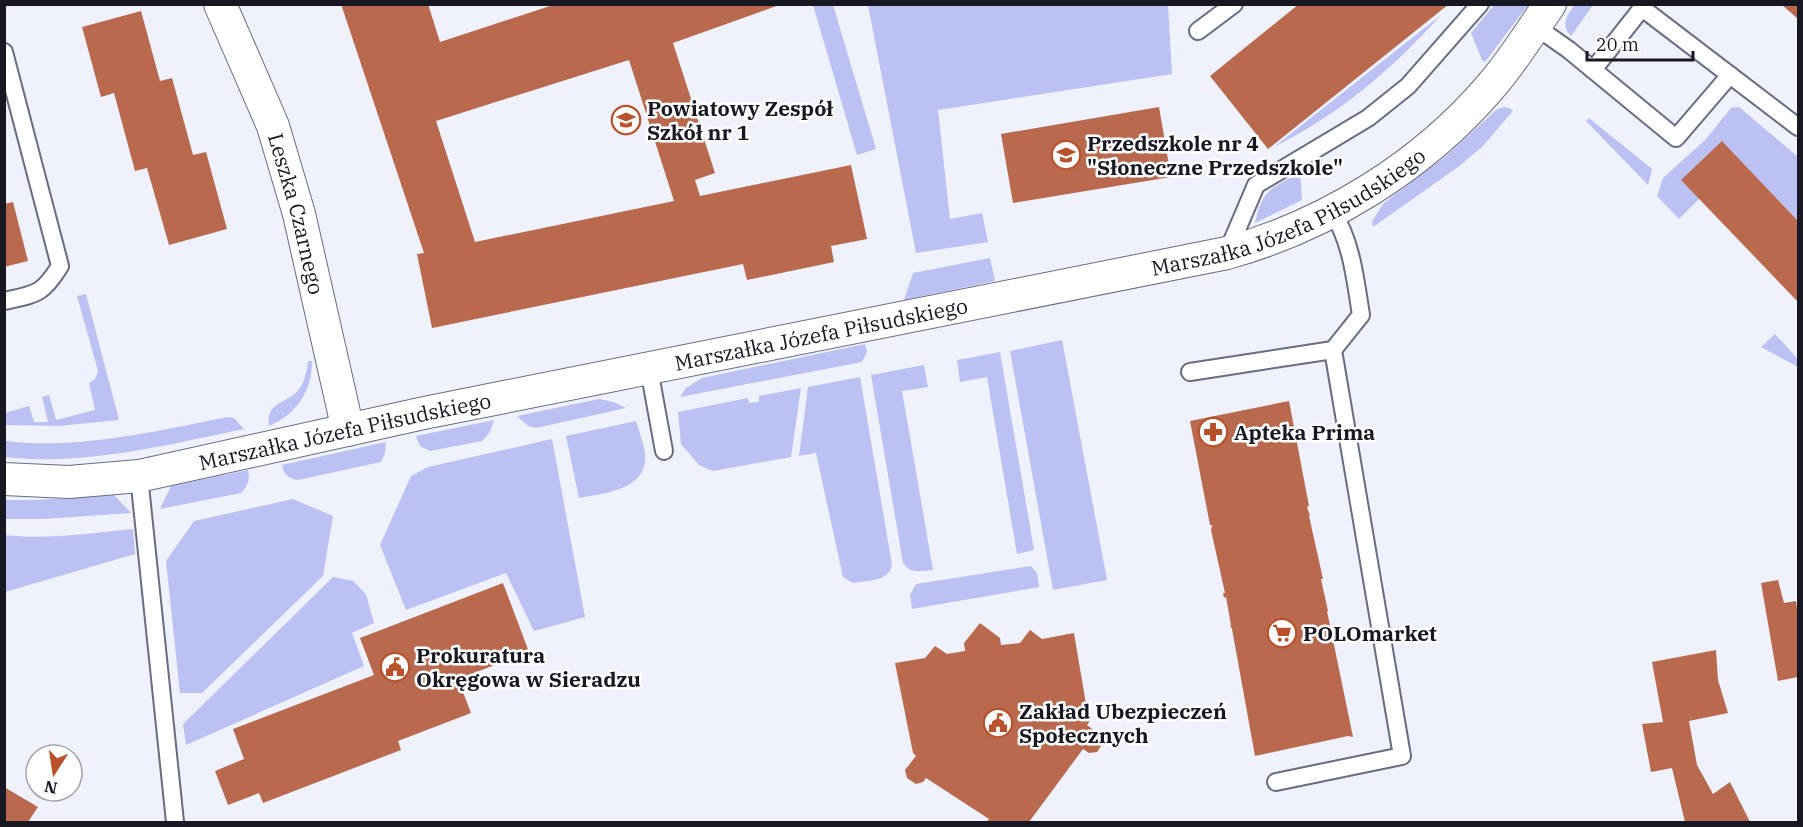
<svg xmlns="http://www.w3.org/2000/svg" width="1803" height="827" viewBox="0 0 1803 827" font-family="'IBM Plex Serif',serif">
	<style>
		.green { fill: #bbc2f3 }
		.building { fill: #b96a4e; fill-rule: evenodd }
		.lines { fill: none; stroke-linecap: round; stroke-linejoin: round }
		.lane-casing { stroke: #686c84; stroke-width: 20 }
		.street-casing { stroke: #686c84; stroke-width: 34 }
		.lane { stroke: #fff; stroke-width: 16 }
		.street { stroke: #fff; stroke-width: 32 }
		.labels { text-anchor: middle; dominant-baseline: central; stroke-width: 5; stroke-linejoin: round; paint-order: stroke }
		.poi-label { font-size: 21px; font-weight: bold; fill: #171822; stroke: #fff; text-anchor: start }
		.street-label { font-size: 21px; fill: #171822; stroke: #fff }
	</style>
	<rect width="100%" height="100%" fill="#eff1fc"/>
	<g class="green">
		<path d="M813,5H833L876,149L857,155Z"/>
		<path d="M868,5H1168L1172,74L938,110L950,219L982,213L988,242L916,253Z"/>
		<path d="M1494,5H1528L1485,62L1482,60L1471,33Z"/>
		<path d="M1575,5H1593L1571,36C1560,25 1567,15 1575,5Z"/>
		<path d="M1441,15C1394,68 1338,115 1274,147Z"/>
		<path d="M1503,107L1509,108L1513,111L1482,147L1458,167L1373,227L1372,221L1384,203L1446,156L1496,110Z"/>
		<path d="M1739,107L1798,157V221L1722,141L1699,199L1679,219L1657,196L1663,178L1705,140L1731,108Z"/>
		<path d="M1589,118L1652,169L1648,185L1586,121Z"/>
		<path d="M1300,173L1302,200L1255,223C1262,190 1271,188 1300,173Z"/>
		<path d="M990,258L995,281L904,300L913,273Z"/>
		<path d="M86,294L119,420L59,426L5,425V413L29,406L34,422H48L42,397L49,395L56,420L95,410L89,383L95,379L98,371L77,296Z"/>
		<path d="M1775,334L1798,359V367L1761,347Z"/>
		<path d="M1062,340L1107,580L1053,590L1010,351Z"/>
		<path d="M865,344L867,352L862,362L680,397L686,388L702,378Z"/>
		<path d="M1000,352L1034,550L1017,554L987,377L960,382L957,360Z"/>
		<path d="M308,361H312C312,391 297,414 269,426C265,401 289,404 300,388C305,380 307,370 308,361Z"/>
		<path d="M924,365L928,387L902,391L933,570C921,571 910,574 903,563L871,375Z"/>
		<path d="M860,377L892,565C889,582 867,580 853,583L843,577L816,453L799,456L808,387Z"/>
		<path d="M801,388L791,457L713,471L699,465L681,444L678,412L748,398L749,403L759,402V396Z"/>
		<path d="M599,399L614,402L626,408L536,428L528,426L517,416Z"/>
		<path d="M227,417L234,418L244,429C166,445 85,466 5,457V441C77,450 157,431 227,417Z"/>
		<path d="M494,420L490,432L482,441L430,451L420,446L416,436Z"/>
		<path d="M636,421C639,430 642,439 644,448C653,489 607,493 579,498L566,436Z"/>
		<path d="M552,439L585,617L534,631L506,573L406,610L380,545L411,476L428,467Z"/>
		<path d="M386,442L385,453L381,462L298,480C288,478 284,475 282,465Z"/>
		<path d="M248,470C250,481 248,485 241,493L160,509L171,486Z"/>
		<path d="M114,495L131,513L43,519H5V500H35Z"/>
		<path d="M293,499L333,516L323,576L202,693H180L166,561L194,521Z"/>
		<path d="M133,529L135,554L5,592V535C47,540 91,533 133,529Z"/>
		<path d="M1031,566L1037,573L1039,587L912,609L910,595L916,584Z"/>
		<path d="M333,577L353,581L366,594L374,623L352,633L364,666L186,745L183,724Z"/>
	</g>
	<g class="building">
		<path d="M341,4H428L440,42L556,4H782L673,43L715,173L695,180L700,196L851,165L867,239L831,246L834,262L747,280L743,264L432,328L417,254L424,253ZM629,60L674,201L475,242L436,121Z"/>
		<path d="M1299,4H1449L1268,149L1210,76Z"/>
		<path d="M1781,4H1798V19Z"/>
		<path d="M141,11L160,81L172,78L193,155L206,152L227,229L169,245L147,168L135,171L114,93L101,97L82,27Z"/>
		<path d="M1159,107L1171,177L1013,203L1001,134Z"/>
		<path d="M1722,141L1798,221V302L1681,180Z"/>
		<path d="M13,202L28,261L4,267V204Z"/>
		<path d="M1289,401L1309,506L1307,507L1310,516H1309L1323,579H1321L1328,611H1327L1353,737L1348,736L1255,756L1232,629L1230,625H1231L1226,597L1224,598L1223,593H1225L1211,530L1212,525H1210L1190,421Z"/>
		<path d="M1778,580L1784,603L1796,601L1798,615V677L1778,681L1761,583Z"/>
		<path d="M503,583L529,652L458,679L471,713L398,741L401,750L263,803L259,793L228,805L215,771L244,759L233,729L374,675L360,638Z"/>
		<path d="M980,623L1000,638L1001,645L1020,643L1030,630L1042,639L1074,633L1089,722L1087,725L1100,735L1103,743L1097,752L1089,753L1083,749L1029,822H987L989,819L926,778L923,782L916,784L907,778L905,770L916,756L913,753L895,663L925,658L935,646L947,654L965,651L964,643Z"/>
		<path d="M1716,650L1718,680L1728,713L1689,721L1697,765L1713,794L1730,782L1750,822H1685L1672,768L1651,772L1642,724L1663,722L1652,662Z"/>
		<path d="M4,787L38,807L28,822H4Z"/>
	</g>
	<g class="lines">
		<g class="lane-casing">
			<g id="lane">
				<path d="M1535,26L1569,50L1676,138L1730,75"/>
				<path d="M1198,31L1234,4"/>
				<path d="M4,52L60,266C42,295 36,294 4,301"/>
				<path d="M1593,70L1642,8L1798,127"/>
				<path d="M1227,253L1256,185L1368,118L1408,86L1480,4"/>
				<path d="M649,369L664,451"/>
				<path d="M1190,372L1333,350"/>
				<path d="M139,476L175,822"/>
				<path d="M1276,782L1402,756L1333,350L1361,315C1355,278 1352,243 1332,211"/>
			</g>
		</g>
		<g class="street-casing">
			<g id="street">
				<path id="s1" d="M220,4L273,126L299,214L348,430"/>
				<path id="s2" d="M4,479L69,482L139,476L424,413L1227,253C1327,225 1423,166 1491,86C1513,61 1531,31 1550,4"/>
			</g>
		</g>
		<use href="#lane" class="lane"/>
		<use href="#street" class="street"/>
	</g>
	<defs>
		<g id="school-ring" transform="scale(1.5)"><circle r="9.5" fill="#fff" stroke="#b9522a" stroke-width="1.5"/><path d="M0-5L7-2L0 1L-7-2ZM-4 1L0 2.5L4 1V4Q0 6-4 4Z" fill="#b9522a"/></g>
		<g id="pharmacy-ring" transform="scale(1.5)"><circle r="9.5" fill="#fff" stroke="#b9522a" stroke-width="1.5"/><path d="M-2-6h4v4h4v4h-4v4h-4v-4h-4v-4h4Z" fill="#b9522a"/></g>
		<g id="supermarket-ring" transform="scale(1.5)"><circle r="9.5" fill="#fff" stroke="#b9522a" stroke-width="1.5"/><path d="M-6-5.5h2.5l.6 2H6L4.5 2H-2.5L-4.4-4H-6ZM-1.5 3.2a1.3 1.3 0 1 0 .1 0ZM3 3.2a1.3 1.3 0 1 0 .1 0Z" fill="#b9522a"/></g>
		<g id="civic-ring" transform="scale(1.5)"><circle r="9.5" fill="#fff" stroke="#b9522a" stroke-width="1.5"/><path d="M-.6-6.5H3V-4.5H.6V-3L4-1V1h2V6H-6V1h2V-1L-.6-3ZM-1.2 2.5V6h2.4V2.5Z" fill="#b9522a"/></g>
	</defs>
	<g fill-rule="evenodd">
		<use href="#school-ring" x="626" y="120"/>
		<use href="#school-ring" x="1066" y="155"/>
		<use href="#pharmacy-ring" x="1213" y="432"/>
		<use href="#supermarket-ring" x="1282" y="633"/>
		<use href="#civic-ring" x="395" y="667"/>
		<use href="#civic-ring" x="998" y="723"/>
	</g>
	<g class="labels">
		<g class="poi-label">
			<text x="647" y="108">Powiatowy Zespół<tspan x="647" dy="24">Szkół nr 1</tspan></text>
			<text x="1087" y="143">Przedszkole nr 4<tspan x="1087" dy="24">"Słoneczne Przedszkole"</tspan></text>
			<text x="1234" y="432">Apteka Prima</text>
			<text x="1303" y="633">POLOmarket</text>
			<text x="416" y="655">Prokuratura<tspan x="416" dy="24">Okręgowa w Sieradzu</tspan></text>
			<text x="1019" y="711">Zakład Ubezpieczeń<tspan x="1019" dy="24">Społecznych</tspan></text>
		</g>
		<g class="street-label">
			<text stroke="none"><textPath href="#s2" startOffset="1318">Marszałka Józefa Piłsudskiego</textPath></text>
			<text stroke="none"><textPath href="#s1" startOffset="224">Leszka Czarnego</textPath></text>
			<text stroke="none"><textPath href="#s2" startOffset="832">Marszałka Józefa Piłsudskiego</textPath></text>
			<text stroke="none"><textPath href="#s2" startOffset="346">Marszałka Józefa Piłsudskiego</textPath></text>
		</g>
	</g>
	<rect width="1803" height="827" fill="none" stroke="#171822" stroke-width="12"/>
	<g transform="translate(54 773) rotate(192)"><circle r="28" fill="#ffffff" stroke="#a2a3a7" stroke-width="1.5"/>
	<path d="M0-4.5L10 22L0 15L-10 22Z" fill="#b9522a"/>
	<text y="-9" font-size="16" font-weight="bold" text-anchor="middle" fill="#171822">N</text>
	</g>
	<path d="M1587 51v9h106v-9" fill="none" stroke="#171822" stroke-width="3"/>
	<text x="1596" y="51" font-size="18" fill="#171822" stroke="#ffffff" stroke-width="4.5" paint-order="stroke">20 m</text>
</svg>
